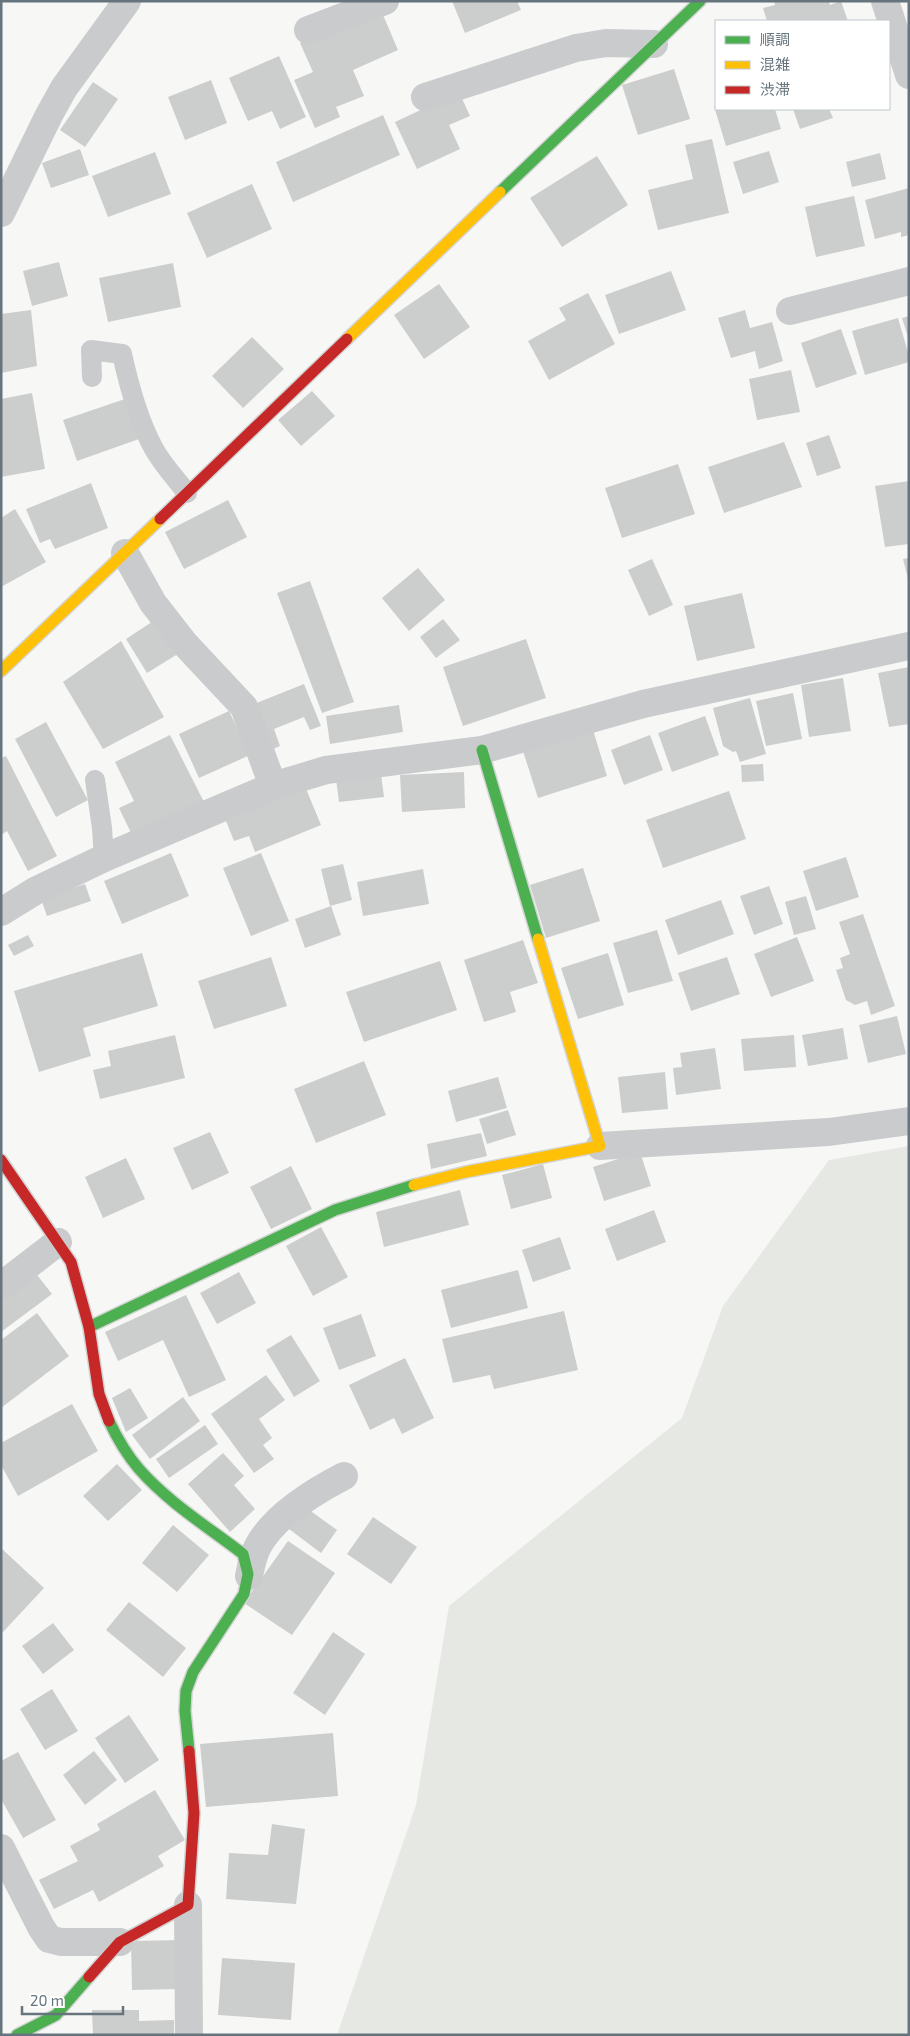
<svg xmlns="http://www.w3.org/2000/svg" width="910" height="2036" viewBox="0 0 910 2036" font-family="'Exo 2','Noto Sans JP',sans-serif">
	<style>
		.green { fill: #e6e8e4 }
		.building { fill: #cccece }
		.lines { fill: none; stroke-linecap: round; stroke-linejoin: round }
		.fast-casing { stroke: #d3d4d4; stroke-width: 14 }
		.slow-casing { stroke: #d3d4d4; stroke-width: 14 }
		.jam-casing { stroke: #d3d4d4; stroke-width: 14 }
		.lane { stroke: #c9cbcc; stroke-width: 20 }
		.street { stroke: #c9cbcc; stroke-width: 28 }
		.fast { stroke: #4caf50; stroke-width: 11 }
		.slow { stroke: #ffc107; stroke-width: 11 }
		.jam { stroke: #c62828; stroke-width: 11 }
	</style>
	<rect width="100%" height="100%" fill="#f7f7f6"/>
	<path class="green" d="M909,1146V2035H337L416,1805L449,1606L682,1418L723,1306L829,1160Z"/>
	<g class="building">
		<path d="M452,1H517L521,10L465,33Z"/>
		<path d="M774,1H829L830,5L841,1L848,21H767L763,8L775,5Z"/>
		<path d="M380,8L398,50L353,70L364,96L336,107L340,117L315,128L294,80L313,72L300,43Z"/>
		<path d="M279,56L306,117L280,129L272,111L248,121L229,78Z"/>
		<path d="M674,69L690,119L638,135L622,85Z"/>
		<path d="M211,80L227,123L185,140L168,97Z"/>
		<path d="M93,82L118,99L85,147L60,130Z"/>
		<path d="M459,92L470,116L449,125L460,149L417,169L395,122Z"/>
		<path d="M714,106H716V109H775L781,129L726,146Z"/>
		<path d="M793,109H829L833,118L800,129Z"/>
		<path d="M383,115L400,155L293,202L276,162Z"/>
		<path d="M712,139L729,213L658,230L648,190L693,179L685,145Z"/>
		<path d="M80,149L89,175L51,188L42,163Z"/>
		<path d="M769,151L779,182L743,194L733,162Z"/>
		<path d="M155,152L171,194L108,217L92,176Z"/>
		<path d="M880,153L886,179L852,187L846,162Z"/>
		<path d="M597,156L628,205L562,247L530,198Z"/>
		<path d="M252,184L272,229L207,258L187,213Z"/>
		<path d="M909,188V235L901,237V232L875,239L865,200Z"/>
		<path d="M854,196L865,246L816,257L805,207Z"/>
		<path d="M59,262L68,296L32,306L23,271Z"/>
		<path d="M173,263L181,307L108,322L99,278Z"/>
		<path d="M671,271L686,310L619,334L605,295Z"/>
		<path d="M439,284L470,327L424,359L394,315Z"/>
		<path d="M588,293L615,344L549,380L528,341L566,320L559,308Z"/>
		<path d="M31,310L37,366L1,373V314Z"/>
		<path d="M745,310L750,328L772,322L783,361L759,369L755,351L731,358L718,318Z"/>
		<path d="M909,316V337H908L902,318Z"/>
		<path d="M898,318L909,356V362L865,375L852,331Z"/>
		<path d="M841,329L857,374L816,388L801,343Z"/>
		<path d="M252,337L284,369L243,408L212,376Z"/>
		<path d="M791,370L800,412L757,420L749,379Z"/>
		<path d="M312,391L335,416L301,446L278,420Z"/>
		<path d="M32,393L45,469L1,477V399Z"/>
		<path d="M125,399L139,439L77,461L63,420Z"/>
		<path d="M829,435L841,468L817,476L806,443Z"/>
		<path d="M784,442L802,487L724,513L708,467Z"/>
		<path d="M678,464L695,514L622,538L605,488Z"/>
		<path d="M909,481V544L885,547L875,486Z"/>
		<path d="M91,483L108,528L55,549L50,539L40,543L26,509Z"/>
		<path d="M228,500L247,537L184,569L165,532Z"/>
		<path d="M15,509L46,562L1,587V518Z"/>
		<path d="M909,558V579H908L903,559Z"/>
		<path d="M652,559L673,605L649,616L628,570Z"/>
		<path d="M418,568L445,600L409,631L382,598Z"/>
		<path d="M310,581L354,702L322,713L277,593Z"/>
		<path d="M742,593L755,648L697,661L684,606Z"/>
		<path d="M158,618L181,652L147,673L126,639Z"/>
		<path d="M443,619L460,640L436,658L420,637Z"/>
		<path d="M526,639L546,698L463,726L443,667Z"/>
		<path d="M121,641L164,717L103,749L63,682Z"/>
		<path d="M909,667V724L889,727L878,673Z"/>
		<path d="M843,678L851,731L809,737L801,685Z"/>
		<path d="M304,684L321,726L310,730L304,717L274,729L280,746L273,749L254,704Z"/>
		<path d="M793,693L802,739L766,746L756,701Z"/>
		<path d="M750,698L766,754L740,762L736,751L733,752L723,746L713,708Z"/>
		<path d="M399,705L403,732L330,744L326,716Z"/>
		<path d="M229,711L250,755L199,778L179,734Z"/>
		<path d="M705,716L719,755L672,772L658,733Z"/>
		<path d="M46,722L88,800L56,817L15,739Z"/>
		<path d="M593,730L607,776L538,798L523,751Z"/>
		<path d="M170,735L204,802L133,837L119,808L134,801L115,762Z"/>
		<path d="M650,735L663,770L624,785L611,750Z"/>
		<path d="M6,756L57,856L28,871L7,831L1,835V758Z"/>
		<path d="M763,764L764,781L742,782L741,765Z"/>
		<path d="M464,772L465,808L402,812L400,775Z"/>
		<path d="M381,774L384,797L339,802L336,779Z"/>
		<path d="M304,784L321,825L255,852L249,836L234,841L224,816Z"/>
		<path d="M729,791L746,839L663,868L646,820Z"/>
		<path d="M171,853L189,896L122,924L104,881Z"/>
		<path d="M261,853L289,921L251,936L223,868Z"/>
		<path d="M846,857L859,897L816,911L803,871Z"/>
		<path d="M343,864L352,900L330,906L321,869Z"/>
		<path d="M583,868L600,921L546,938L530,885Z"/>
		<path d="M423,869L429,904L363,916L357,882Z"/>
		<path d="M85,884L91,901L47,916L41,899Z"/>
		<path d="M769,886L783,924L754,935L740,896Z"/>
		<path d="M806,896L816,929L794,935L785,902Z"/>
		<path d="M721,900L734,934L678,955L665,920Z"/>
		<path d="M331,906L341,935L305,948L295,919Z"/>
		<path d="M863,914L895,1006L871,1015L867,1001L855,1005L846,1000L836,970L843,968L840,958L850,954L839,922Z"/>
		<path d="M657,930L673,981L628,993L613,943Z"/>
		<path d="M28,935L34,946L14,956L8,945Z"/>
		<path d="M797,937L814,981L771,997L754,954Z"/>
		<path d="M523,940L538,983L510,992L516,1012L484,1022L464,960Z"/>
		<path d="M142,953L158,1006L83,1028L91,1056L39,1072L14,991Z"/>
		<path d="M608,953L624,1005L578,1019L561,968Z"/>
		<path d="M271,957L287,1006L214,1029L198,981Z"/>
		<path d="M727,957L740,994L691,1011L678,973Z"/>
		<path d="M440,961L457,1010L364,1042L346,992Z"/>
		<path d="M897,1016L906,1054L868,1063L859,1025Z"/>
		<path d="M843,1028L848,1059L808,1066L802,1035Z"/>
		<path d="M175,1035L185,1078L100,1099L93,1070L111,1066L108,1051Z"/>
		<path d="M794,1035L796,1067L744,1071L741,1039Z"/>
		<path d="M715,1048L721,1089L676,1095L673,1068L682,1067L680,1053Z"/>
		<path d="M364,1061L386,1115L316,1143L294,1089Z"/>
		<path d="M665,1072L668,1109L622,1113L618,1077Z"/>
		<path d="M498,1077L507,1108L456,1122L448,1091Z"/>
		<path d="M508,1110L516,1135L487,1144L479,1119Z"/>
		<path d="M210,1132L229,1173L192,1190L173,1148Z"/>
		<path d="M481,1133L487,1156L431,1169L427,1144Z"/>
		<path d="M640,1152L651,1186L604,1201L593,1167Z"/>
		<path d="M126,1158L145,1199L103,1218L85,1177Z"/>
		<path d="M543,1164L552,1198L511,1209L502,1175Z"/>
		<path d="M291,1166L312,1209L271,1229L250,1187Z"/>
		<path d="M460,1190L469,1225L384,1247L376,1212Z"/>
		<path d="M654,1210L666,1242L617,1261L605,1229Z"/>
		<path d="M321,1227L348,1277L313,1296L286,1246Z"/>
		<path d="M560,1237L571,1269L533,1282L522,1250Z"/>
		<path d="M518,1270L528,1308L451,1328L441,1290Z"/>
		<path d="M34,1271L52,1294L1,1332V1296Z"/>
		<path d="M239,1272L256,1303L217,1324L200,1293Z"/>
		<path d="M186,1295L226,1380L189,1397L163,1340L118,1361L105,1332Z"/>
		<path d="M564,1311L578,1370L494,1389L490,1375L453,1383L442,1339Z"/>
		<path d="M37,1313L69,1356L1,1408V1340Z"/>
		<path d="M361,1314L376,1356L339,1370L323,1328Z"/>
		<path d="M291,1335L320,1381L294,1397L266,1350Z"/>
		<path d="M405,1358L434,1418L402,1434L394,1418L370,1430L349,1385Z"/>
		<path d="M266,1375L285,1400L259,1419L272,1438L263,1445L274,1459L254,1473L211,1414Z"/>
		<path d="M130,1388L148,1418L126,1432L112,1398Z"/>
		<path d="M183,1397L200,1421L150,1459L132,1435Z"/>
		<path d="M72,1404L98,1451L18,1496L1,1465V1443Z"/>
		<path d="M205,1425L218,1444L169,1478L156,1459Z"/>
		<path d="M223,1453L244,1476L234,1485L255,1509L230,1532L188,1484Z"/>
		<path d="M117,1464L142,1490L108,1521L83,1496Z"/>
		<path d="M305,1507L337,1530L321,1553L289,1529Z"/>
		<path d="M373,1517L417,1547L391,1584L347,1554Z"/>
		<path d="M173,1525L209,1555L177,1592L142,1563Z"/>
		<path d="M288,1541L335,1573L292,1635L244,1603Z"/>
		<path d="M1,1548L44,1588L3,1632L1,1631Z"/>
		<path d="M129,1602L186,1648L163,1677L106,1630Z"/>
		<path d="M53,1623L74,1650L43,1674L22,1646Z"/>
		<path d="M333,1632L365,1654L325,1715L293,1693Z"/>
		<path d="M52,1689L78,1731L45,1750L20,1709Z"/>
		<path d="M129,1715L159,1760L125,1783L95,1738Z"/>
		<path d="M333,1733L338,1796L206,1807L200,1744Z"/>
		<path d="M94,1751L117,1780L85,1805L63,1775Z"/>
		<path d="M18,1752L56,1820L23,1838L1,1799V1761Z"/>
		<path d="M155,1790L185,1840L158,1856L164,1866L99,1902L93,1890L54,1909L39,1880L78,1861L70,1846L100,1830L97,1824Z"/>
		<path d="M272,1824L305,1829L296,1904L226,1899L229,1853L268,1855Z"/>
		<path d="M180,1940L182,1989L132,1990L131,1941Z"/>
		<path d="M222,1958L295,1963L291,2020L218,2015Z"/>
		<path d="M92,2010H139V2021L174,2020V2035H93Z"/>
	</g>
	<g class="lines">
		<g class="fast-casing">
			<g id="fast">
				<path d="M500,192L700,1"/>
				<path d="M482,750L538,939"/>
				<path d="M89,1327L335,1210L414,1185"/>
				<path d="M109,1421C117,1438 127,1455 139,1469C169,1503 208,1527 243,1554L248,1574L244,1594L193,1672L186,1691L185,1711L189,1751"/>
				<path d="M17,2035L56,2015L89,1977"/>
			</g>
		</g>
		<g class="slow-casing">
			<g id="slow">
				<path d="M347,339L500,192"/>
				<path d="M1,671L160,519"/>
				<path d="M414,1185L466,1172L600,1146L538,939"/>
			</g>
		</g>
		<g class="jam-casing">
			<g id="jam">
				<path d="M160,519L347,339"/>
				<path d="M1,1160L71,1262L89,1327L99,1394L109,1421"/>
				<path d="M89,1977L120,1942L188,1905L194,1813L189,1751"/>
			</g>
		</g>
		<g class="lane">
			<path d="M92,377L91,350L122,354C129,386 138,420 154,449C163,465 176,479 187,493"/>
			<path d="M95,780L102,828L104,858"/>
		</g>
		<g class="street">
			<path d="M885,1L909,75"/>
			<path d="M308,30L385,1"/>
			<path d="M425,97L576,48L606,43L654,44"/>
			<path d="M1,213L49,115L64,88L127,1"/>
			<path d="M790,311L909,281"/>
			<path d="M125,553L153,603L185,644L244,707L273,786"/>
			<path d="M1,912L35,891L104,858L273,786L326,770L482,750L643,704L909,646"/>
			<path d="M600,1146L829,1132L909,1121"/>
			<path d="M1,1286L58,1242"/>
			<path d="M249,1576C251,1566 253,1555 258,1546C275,1515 313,1492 344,1476"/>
			<path d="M1,1848L41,1927L49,1939L61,1942H120"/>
			<path d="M188,1905L189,2035"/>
		</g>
		<use href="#fast" class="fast"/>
		<use href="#slow" class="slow"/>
		<use href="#jam" class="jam"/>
	</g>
	<rect width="910" height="2036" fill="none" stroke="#66757d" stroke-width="5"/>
	<rect x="715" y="20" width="175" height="90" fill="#ffffff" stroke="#c2c8cb"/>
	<rect x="725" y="36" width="25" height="8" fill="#4caf50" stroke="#c2c8cb"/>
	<text x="760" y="45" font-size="15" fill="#66757d">順調</text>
	<rect x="725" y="61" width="25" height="8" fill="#ffc107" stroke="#c2c8cb"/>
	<text x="760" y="70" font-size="15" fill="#66757d">混雑</text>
	<rect x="725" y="86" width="25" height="8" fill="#c62828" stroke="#c2c8cb"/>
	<text x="760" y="95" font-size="15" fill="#66757d">渋滞</text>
	<path d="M22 2006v8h101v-8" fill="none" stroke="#66757d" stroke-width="2.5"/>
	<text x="30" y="2006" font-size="15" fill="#66757d" stroke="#ffffff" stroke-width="4" paint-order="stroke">20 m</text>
</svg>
